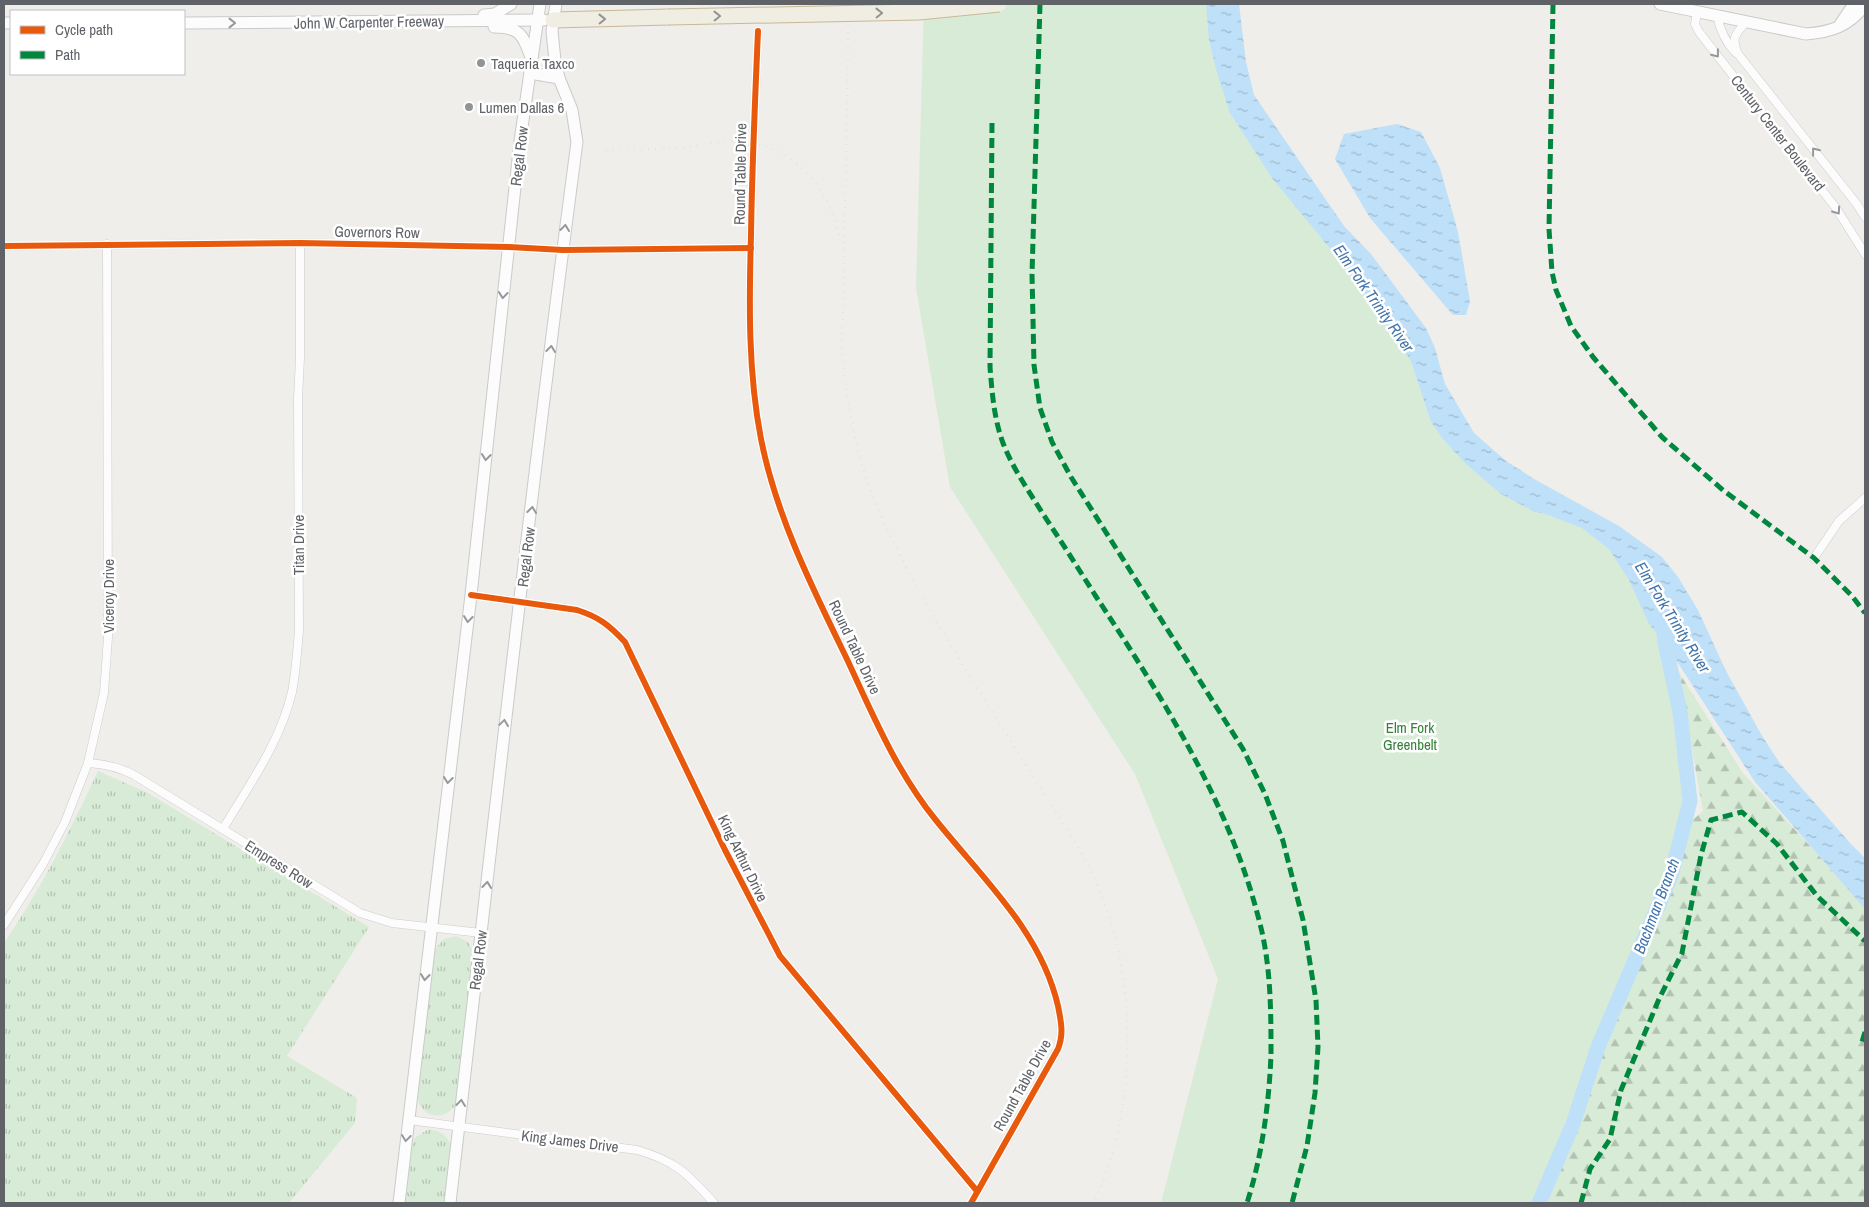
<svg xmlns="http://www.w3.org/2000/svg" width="1869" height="1207" viewBox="0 0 1869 1207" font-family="'Archivo Narrow',sans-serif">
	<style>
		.grass { fill: url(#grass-tufts) }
		.forest { fill: url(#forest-firs) }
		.green { fill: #d8ebd6 }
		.water { fill: url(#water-ripples) }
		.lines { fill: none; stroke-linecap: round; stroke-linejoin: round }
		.river { stroke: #bfe0f9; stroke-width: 15 }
		.minor-casing { stroke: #cbcccc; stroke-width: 9 }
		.secondary-casing { stroke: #cacacb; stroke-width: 13 }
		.motorway-casing { stroke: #c8b996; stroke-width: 17 }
		.minor { stroke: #fdfcfc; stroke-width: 8 }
		.secondary { stroke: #fdfcfc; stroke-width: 11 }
		.motorway { stroke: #f0ede3; stroke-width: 15 }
		.rail { stroke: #e4e4e4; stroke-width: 2.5; stroke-dasharray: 1 6; stroke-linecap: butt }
		.motorway-bridge-casing { stroke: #c8b996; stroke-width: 17; stroke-linecap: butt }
		.motorway-bridge { stroke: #f0ede3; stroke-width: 15 }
		.quiet { stroke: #00873e; stroke-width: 5; stroke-dasharray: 10 5; stroke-linecap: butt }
		.cycleway-casing { stroke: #fff; stroke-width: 9 }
		.cycleway { stroke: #e8590c; stroke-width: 6 }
		.oneway { stroke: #929393 }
		.oneway2 { stroke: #96999c }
		.poi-dot { fill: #919496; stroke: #fff; stroke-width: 2 }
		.labels { text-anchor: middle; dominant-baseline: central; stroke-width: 5; stroke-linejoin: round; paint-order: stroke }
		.street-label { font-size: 15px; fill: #5f6368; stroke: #fff }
		.poi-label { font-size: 15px; fill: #5f6368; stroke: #fff; text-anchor: start }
		.park-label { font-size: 15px; fill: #348238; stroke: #fff }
		.water-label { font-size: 16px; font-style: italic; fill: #4174aa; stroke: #fff }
	</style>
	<defs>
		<pattern id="grass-tufts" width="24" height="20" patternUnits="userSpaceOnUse" patternTransform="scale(1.25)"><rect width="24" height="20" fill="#d8ebd6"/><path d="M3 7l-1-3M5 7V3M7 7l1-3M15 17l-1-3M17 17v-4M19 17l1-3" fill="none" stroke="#b2c2b1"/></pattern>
		<pattern id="forest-firs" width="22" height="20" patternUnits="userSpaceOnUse" patternTransform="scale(1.25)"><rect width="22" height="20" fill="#d8ebd6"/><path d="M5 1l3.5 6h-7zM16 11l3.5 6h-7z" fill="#b2c2b1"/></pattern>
		<pattern id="water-ripples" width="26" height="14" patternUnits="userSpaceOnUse" patternTransform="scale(1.25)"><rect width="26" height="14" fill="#bfe0f9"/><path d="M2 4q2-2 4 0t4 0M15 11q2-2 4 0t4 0" fill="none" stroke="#9eb9cd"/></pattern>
	</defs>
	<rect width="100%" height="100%" fill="#efeeea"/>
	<g class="grass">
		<path d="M98,771L148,793L369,927L287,1056L357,1098L355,1123L289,1203H4V943C41,889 70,831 98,771Z"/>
		<path d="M456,936L468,942L474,953L456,1104C445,1121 424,1119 417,1099L435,949L444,939Z"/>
		<path d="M427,1130C439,1129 447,1135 451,1146L444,1203H405L412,1142L416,1137Z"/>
	</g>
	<path class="forest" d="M1678,671L1743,773L1865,906V1203H1524L1660,848L1703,811Z"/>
	<path class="green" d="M924,4H1221L1256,137L1408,339L1446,424L1632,553L1660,594L1665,643L1680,712L1690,801L1671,876L1598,1047L1573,1124L1539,1203H1161L1218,979L1135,774L950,487L916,288Z"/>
	<g class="water">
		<path d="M1206,4H1239L1246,62L1254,95L1344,226L1371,254L1426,328L1435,348L1445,384L1474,433L1506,461L1534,479L1619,526L1662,557L1678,577L1698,610L1726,671L1761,734L1779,762L1850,843L1865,858V909L1755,782L1665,643L1649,624L1629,580L1609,549L1582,528L1548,515L1533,511L1501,494L1466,464L1443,439L1431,422L1411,361L1351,274L1272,178L1230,113L1217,73L1209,40Z"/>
		<path d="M1397,124L1421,132L1440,168L1458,232L1470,301L1466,315H1453L1370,218L1335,159L1344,134Z"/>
	</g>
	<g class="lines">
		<path class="river" d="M1539,1203L1573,1124L1598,1047L1671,876L1690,801L1680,712L1665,643L1663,623"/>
		<g class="minor-casing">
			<g id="minor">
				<path d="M1697,13L1695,24L1699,32L1836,208L1865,254"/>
				<path d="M1717,15C1720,30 1725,42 1736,53"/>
				<path d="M1746,22C1735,35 1731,37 1738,54L1856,203L1865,217"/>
				<path d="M758,31C755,99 752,167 751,235C749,303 748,372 761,439C776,515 811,585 845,655C862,691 878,729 898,764C909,783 921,802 935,819C981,877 1041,931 1058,1006C1061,1021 1064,1034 1058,1049L971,1203"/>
				<path d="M4,246L300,243L509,247L563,250L751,248"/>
				<path d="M1814,558L1839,521L1865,498"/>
				<path d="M471,595L577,610C599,617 609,625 625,642L725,850L780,956L977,1191"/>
				<path d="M88,763C105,764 119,767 134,775L360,913L392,923L481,933"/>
				<path d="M223,829C249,785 280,743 292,692C296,672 297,651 299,631L298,399L300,358V243"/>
				<path d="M4,925L43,864L65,822L88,763L104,693L108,637L107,244"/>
				<path d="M409,1120L637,1150C676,1161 688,1174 714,1203"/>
			</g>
		</g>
		<g class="secondary-casing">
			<g id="secondary">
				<path d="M1660,4L1806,34C1832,32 1849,26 1865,5"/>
				<path d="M484,15L495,14L511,4"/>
				<path d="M4,23H11"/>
				<path d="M184,23L544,20"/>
				<path d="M1841,23L1854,4"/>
				<path d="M494,27C520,27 523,35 531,57"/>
				<path d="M530,73L559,78"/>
				<path d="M399,1203L471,595L520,141L540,4"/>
				<path d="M450,1203C491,849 530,495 577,142L572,110L559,78L555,61L552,31L556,4"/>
			</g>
		</g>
		<g class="motorway-casing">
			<path id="motorway" d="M553,20L668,17"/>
		</g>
		<use href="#minor" class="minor"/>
		<use href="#secondary" class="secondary"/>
		<use href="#motorway" class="motorway"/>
		<g class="rail">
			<path d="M848,4V56L842,351C846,399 854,446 871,491C886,532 908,571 929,608C962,666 999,722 1034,778C1056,813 1082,848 1098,887C1124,947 1131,1013 1126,1078C1122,1121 1113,1165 1093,1203"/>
			<path d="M606,150C631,149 657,150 682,148C700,146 715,140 735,141C794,144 827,184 840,238"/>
		</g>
		<g class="motorway-bridge-casing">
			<path id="motorway-bridge" d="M668,17L919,12L999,4"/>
		</g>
		<use href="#motorway-bridge" class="motorway-bridge"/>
		<g class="quiet">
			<path d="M1040,4L1032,274L1034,365L1040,408L1052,442L1071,477L1243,749L1265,794L1283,841L1303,920L1316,1000L1318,1047L1315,1093L1307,1146L1292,1203"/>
			<path d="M1553,4L1549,229L1552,272L1556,290L1571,326L1593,357L1662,437L1724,491L1814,558L1852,596L1865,613"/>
			<path d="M992,123L990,367C992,392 994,419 1003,443C1013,469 1029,491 1043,514C1061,541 1078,568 1095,595C1164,700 1233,808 1262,932C1271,973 1271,1014 1271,1055C1269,1104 1262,1156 1247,1203"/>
			<path d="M1865,1032L1862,1042L1865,1045"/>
			<path d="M1581,1203L1590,1169L1610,1139L1621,1090L1659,999L1682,953L1701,855L1711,820L1742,812L1777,844L1817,896L1865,941"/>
		</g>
		<g class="cycleway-casing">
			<g id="cycleway">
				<path d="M758,31C755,99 752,167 751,235C749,303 748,372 761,439C776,515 811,585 845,655C862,691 878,729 898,764C909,783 921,802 935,819C981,877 1041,931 1058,1006C1061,1021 1064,1034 1058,1049L971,1203"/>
				<path d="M4,246L300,243L509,247L563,250L751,248"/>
				<path d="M471,595L577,610C599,617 609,625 625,642L725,850L780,956L977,1191"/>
			</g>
		</g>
		<use href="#cycleway" class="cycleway"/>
	</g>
	<defs><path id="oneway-chevron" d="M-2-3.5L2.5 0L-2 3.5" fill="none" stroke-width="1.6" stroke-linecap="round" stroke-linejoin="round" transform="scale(1.25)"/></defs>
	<g class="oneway">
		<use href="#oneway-chevron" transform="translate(879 13) rotate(-1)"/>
		<use href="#oneway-chevron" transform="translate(717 16) rotate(-1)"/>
		<use href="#oneway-chevron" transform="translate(602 19) rotate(-1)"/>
	</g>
	<g class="oneway2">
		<use href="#oneway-chevron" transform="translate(232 23)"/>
		<use href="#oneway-chevron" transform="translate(1716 54) rotate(52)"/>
		<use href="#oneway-chevron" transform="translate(1815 151) rotate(-128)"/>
		<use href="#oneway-chevron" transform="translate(1837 211) rotate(55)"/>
		<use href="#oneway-chevron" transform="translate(565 228) rotate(-83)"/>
		<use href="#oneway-chevron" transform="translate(503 295) rotate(96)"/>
		<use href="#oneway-chevron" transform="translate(551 349) rotate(-83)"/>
		<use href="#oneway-chevron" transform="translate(486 457) rotate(96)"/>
		<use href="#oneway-chevron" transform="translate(532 510) rotate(-83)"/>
		<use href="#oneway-chevron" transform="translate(468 619) rotate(97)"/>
		<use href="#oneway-chevron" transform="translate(504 723) rotate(-82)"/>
		<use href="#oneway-chevron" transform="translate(448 780) rotate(97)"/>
		<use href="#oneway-chevron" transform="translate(487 885) rotate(-84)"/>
		<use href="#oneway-chevron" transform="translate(425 977) rotate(96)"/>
		<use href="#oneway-chevron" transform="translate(461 1103) rotate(-83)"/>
		<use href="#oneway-chevron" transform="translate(406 1138) rotate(97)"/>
	</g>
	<g class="poi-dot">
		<circle cx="481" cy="63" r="5"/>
		<circle cx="469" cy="107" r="5"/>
	</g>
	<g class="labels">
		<g class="street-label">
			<text transform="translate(369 22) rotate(-1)">John W Carpenter Freeway</text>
			<text transform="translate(1778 133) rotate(52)">Century Center Boulevard</text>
			<text transform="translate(519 156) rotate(-83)">Regal Row</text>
			<text transform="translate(740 174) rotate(-89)">Round Table Drive</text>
			<text transform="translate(377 232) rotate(1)">Governors Row</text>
			<text transform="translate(298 545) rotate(-90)">Titan Drive</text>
			<text transform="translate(526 557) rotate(-83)">Regal Row</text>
			<text transform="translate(108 596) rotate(-90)">Viceroy Drive</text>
			<text transform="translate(855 647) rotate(65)">Round Table Drive</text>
			<text transform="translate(743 858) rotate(64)">King Arthur Drive</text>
			<text transform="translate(279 864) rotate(32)">Empress Row</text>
			<text transform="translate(478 960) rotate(-83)">Regal Row</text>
			<text transform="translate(1022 1085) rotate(-61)">Round Table Drive</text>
			<text transform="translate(570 1141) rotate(7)">King James Drive</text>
		</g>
		<g class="poi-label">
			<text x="491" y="63">Taqueria Taxco</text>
			<text x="479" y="107">Lumen Dallas 6</text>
		</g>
		<g class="park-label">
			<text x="1410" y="727">Elm Fork<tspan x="1410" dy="17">Greenbelt</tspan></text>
		</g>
		<g class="water-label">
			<text transform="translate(1374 298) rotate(55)">Elm Fork Trinity River</text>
			<text transform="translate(1673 617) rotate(58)">Elm Fork Trinity River</text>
			<text transform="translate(1656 906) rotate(-69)">Bachman Branch</text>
		</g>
	</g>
	<rect width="1869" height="1207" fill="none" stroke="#5f6368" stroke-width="10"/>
	<rect x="10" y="10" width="175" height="65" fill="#ffffff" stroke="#bfc1c3"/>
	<rect x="20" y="26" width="25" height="8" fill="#e8590c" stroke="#bfc1c3"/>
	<text x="55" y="35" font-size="15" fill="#5f6368">Cycle path</text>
	<rect x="20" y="51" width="25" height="8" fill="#00873e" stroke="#bfc1c3"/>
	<text x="55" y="60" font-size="15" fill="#5f6368">Path</text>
</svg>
